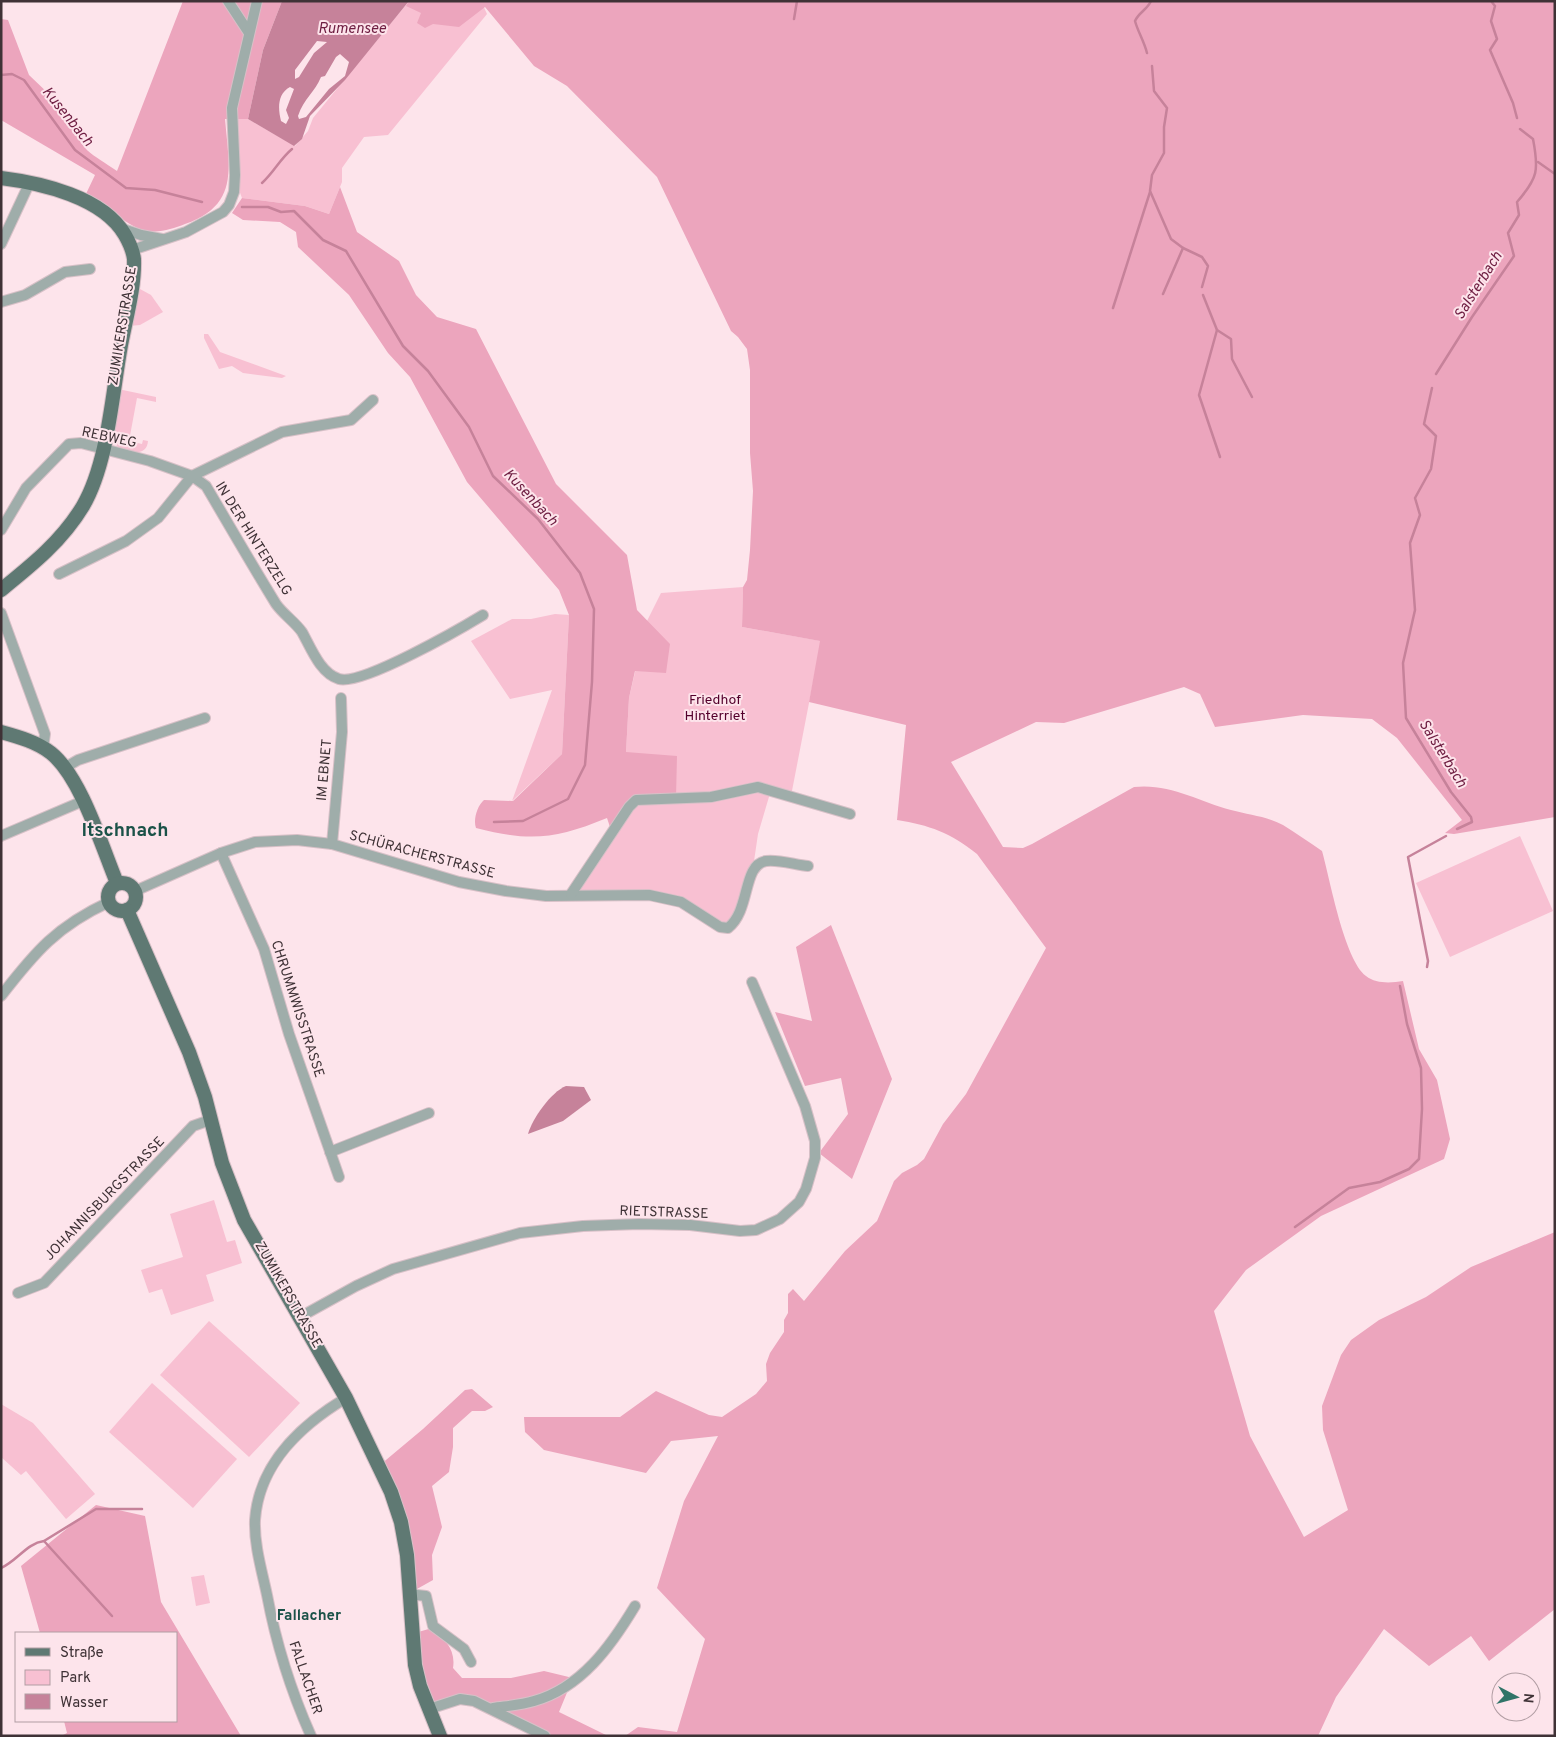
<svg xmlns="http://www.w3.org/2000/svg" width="1556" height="1737" viewBox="0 0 1556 1737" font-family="Overpass,sans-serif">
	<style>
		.green { fill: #f8c0d2 }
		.forest { fill: #eca5bd }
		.water { fill: #c6829a; fill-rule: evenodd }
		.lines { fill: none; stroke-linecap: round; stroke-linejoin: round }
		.stream { stroke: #c6829a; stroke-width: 2.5 }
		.minor-casing { stroke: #d7c0c7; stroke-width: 12 }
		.major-casing { stroke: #d7c0c7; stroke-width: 16 }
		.minor { stroke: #9fadaa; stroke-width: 10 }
		.major { stroke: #5f7973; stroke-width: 14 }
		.labels { text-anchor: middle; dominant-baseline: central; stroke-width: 4; stroke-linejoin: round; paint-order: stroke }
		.street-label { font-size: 14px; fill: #3f3236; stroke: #fde4eb }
		.park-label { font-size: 14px; fill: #54002c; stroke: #fde4eb }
		.water-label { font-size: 15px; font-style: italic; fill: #6e1d41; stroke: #fde4eb }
		.neighbourhood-label { font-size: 15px; font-weight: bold; fill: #1b5248; stroke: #fde4eb }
		.district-label { font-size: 19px; font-weight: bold; fill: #1b5248; stroke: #fde4eb }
	</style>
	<rect width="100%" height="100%" fill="#fde4eb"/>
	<g class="green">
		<path d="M409,1H481L487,14L388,135L364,137L342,168V182L329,214L305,206L242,198L239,190L237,118L248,119L295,146L308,131L313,118Z"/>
		<path d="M140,289L151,295L163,312L140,325L129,326L138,290Z"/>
		<path d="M204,334H208L220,352L286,376L282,378L243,373L232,366L219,369L204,338Z"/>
		<path d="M118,389L156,397V402L137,398L129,441L142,444L143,440L148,441C147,459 122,453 113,442Z"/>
		<path d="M743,587L742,627L821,641L791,796L771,790L758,834L753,868L728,928L681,902L571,894L617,827L626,752L629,698L647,621L661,593Z"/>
		<path d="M555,614L569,615L562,754L512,801L552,690L510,699L471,641L512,619H531Z"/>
		<path d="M1520,836L1553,911L1450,957L1416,883Z"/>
		<path d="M214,1200L227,1242L235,1240L242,1263L206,1275L214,1301L171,1315L162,1289L149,1293L141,1270L183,1257L170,1214Z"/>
		<path d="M209,1321L300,1403L249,1457L160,1375Z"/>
		<path d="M152,1383L237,1459L193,1508L109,1432Z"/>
		<path d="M1,1404L33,1423L95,1494L66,1519L26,1471L21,1475L1,1457Z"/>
		<path d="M204,1575L210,1603L196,1606L191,1577Z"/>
	</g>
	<g class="forest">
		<path d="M183,1H282L263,50L248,119H225C229,167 240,205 185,224C172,229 158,234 144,230C124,225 107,204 85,196L95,175L1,120V19L8,20L29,75L74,118C76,150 93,154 117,171Z"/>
		<path d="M409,1H1555V817L1454,834L1445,833L1462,820L1397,738L1372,719L1303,715L1215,727L1200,694L1184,687L1064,723L1036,722L951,762L1003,847L1023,848L1032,844L1134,787C1169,783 1198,801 1231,810C1249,815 1266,816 1283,825C1296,833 1309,842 1322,851C1330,879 1344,959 1366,976C1376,984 1391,983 1403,981L1419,1049L1437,1080L1450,1139L1444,1159L1321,1216L1246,1270L1214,1311L1250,1436L1304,1537L1348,1510L1323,1430L1322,1406L1341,1355L1351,1340L1379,1320L1426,1297L1471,1267L1555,1232V1609L1489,1661L1471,1636L1429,1666L1384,1629L1336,1697L1318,1736H625L638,1727L677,1732L705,1639L657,1588L684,1501L718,1436L671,1441L646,1473L544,1450L525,1432L524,1417H620L656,1391L709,1415L722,1417L756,1394L767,1381L766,1364L770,1353L784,1332V1320L788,1313V1294L793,1289L804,1301L845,1251L877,1221L894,1181L902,1173L917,1165L924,1159L943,1124L966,1094L1046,948L977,854C951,833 929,825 897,820L906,725L809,702L820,641L742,627L743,587L747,580L750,550L753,491L750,453V370L747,349L738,337L731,331L657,177L567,86L534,66L485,7L459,27L433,24L425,28L417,23L421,13L406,6Z"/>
		<path d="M340,187L357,232L399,261L416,295L437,317L476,329L556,484L627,555L637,610L670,644L666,673L635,671L629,698L626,752L677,756L676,798L642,799L610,827L607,818C556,839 530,842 476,828C473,820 477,806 484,800L513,801L562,754L569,615L559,590L467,482L410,377L388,353L349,295L298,247L296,232L280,222L243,220L232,213L242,198L305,206L329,214Z"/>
		<path d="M831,925L892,1079L852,1179L819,1153L848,1114L841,1078L805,1086L775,1012L812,1021L796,947Z"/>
		<path d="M472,1389L493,1407L485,1411H472L453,1428V1447L449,1472L432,1486L442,1527L432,1555L433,1580L408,1594L407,1555L380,1465L423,1429L465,1390Z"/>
		<path d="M96,1505L145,1516L161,1602L241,1736H61L67,1733L64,1721H176V1633H40L21,1566Z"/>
		<path d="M432,1628C445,1639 456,1650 453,1668L462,1678H511L544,1671L573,1678L559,1712L608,1736H545L474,1701L429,1709L415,1633Z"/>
	</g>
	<g class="water">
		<path d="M282,1H409L345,80L310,116L302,139L294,146L248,119L263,50ZM317,41L327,42L314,53L299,77L295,79V70ZM340,54L349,62L345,76L329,89L306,117L299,119L298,116C304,98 315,92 321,77L325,76L336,57ZM290,87L294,89L286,110L289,118L286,124L281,121C278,109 277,94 290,87Z"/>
		<path d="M566,1086L584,1087L591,1100L563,1121L528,1134C532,1119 551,1092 566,1086Z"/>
	</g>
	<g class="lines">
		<g class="stream">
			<path d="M1491,1L1495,6L1491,21L1497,39L1490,50L1513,103L1517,118"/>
			<path d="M794,19L797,1"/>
			<path d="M1147,53C1144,41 1138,32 1135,21C1139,12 1147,10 1151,1"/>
			<path d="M1152,66L1154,91L1167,108L1164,127V153L1152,175L1150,191L1171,239L1183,248L1202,257L1208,266L1202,287"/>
			<path d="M1,75L12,74L24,80L75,150L126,188L155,190L202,202"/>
			<path d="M1538,162L1555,174"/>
			<path d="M262,183C274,172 280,159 292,149"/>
			<path d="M242,207H268L281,212L294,211L323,240L346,251L403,346L428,371L469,427L493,476L538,519L580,573L594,609L592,682L585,765L568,799L523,821L494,822"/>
			<path d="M1163,294L1183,248"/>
			<path d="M1203,295L1217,330L1199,395L1220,457"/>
			<path d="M1113,308L1150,192"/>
			<path d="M1217,330L1231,339L1232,359L1252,397"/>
			<path d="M1436,374L1472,317L1514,256L1508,233L1519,215L1517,202C1538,178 1539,170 1533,139L1520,129"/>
			<path d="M1432,388L1424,424L1436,436L1431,469L1415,498L1420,515L1410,543L1415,610L1403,663L1406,718L1451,792L1471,817L1472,822L1457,829"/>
			<path d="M1427,967L1428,961L1408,857L1446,836"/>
			<path d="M1295,1227L1349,1188L1380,1182L1409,1169L1419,1159L1422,1109L1421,1068L1407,1024L1400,986"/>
			<path d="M44,1541L112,1616"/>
			<path d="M1,1568C17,1561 27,1543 44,1541L96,1509H142"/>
		</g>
		<g class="minor-casing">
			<g id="minor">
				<path d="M228,1L249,33"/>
				<path d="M120,228L141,235L162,239"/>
				<path d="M1,244L30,182"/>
				<path d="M132,250L186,232L223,212L229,205L234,192L235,175L232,108L257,1"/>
				<path d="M1,302L25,295L65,272L90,269"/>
				<path d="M1,530L26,488L69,444L81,443L150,461L192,476L206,486C229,525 252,565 276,604C283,614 295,622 302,632C311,648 320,673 339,679C361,686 460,629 483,615"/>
				<path d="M59,574L126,541L158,518L192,476L282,432L351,420L373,400"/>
				<path d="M1,613L45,734L43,748"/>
				<path d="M66,767L78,760L205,718"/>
				<path d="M1,836L83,801"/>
				<path d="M332,844L342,732L341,698"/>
				<path d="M221,853L264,949L289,1034L339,1177"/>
				<path d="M135,891L221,853L255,842L297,840L332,844L459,882L506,891L546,896L649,895L681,902L720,927L728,928C751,910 742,865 766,861C778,859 796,865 808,866"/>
				<path d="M571,894L629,807L636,800L711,797L758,787L850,814"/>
				<path d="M1,996C35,952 57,926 109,902"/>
				<path d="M330,1152L429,1113"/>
				<path d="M18,1293L44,1283L193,1126L210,1120"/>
				<path d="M300,1317L356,1286L393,1269L520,1233L583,1226L639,1224L690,1225L740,1231L756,1230L780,1219L799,1202L806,1189L815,1158V1141L805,1106L752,982"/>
				<path d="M408,1594L426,1596L433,1626L464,1649L471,1662"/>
				<path d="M493,1708C506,1706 521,1705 534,1701C581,1688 611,1646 635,1606"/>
				<path d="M429,1709L460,1699L474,1701L545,1736"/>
				<path d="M311,1736C291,1691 276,1643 267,1595C262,1571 254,1545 255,1520C259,1463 301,1425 346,1398"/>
			</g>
		</g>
		<g class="major-casing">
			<g id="major">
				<path d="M1,178C41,183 103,197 125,235C129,242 133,251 134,259C135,287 126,318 121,345C112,395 108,463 83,506C62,541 32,565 1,590"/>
				<path d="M1,732C19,737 37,742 51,753C81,777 102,847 117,883"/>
				<circle cx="122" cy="897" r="14"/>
				<path d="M127,910L189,1052L205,1097L222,1163L244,1220L346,1398L391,1492L401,1522L407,1555L415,1665L420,1686L440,1736"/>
			</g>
		</g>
		<use href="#minor" class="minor"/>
		<use href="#major" class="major"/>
	</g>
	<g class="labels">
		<g class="street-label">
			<text transform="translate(123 326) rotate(-81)">ZUMIKERSTRASSE</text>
			<text transform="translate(109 438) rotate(12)">REBWEG</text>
			<text transform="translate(253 539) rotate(58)">IN DER HINTERZELG</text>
			<text transform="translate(325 770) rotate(-85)">IM EBNET</text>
			<text transform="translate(422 855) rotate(15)">SCHÜRACHERSTRASSE</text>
			<text transform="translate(297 1009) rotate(72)">CHRUMMWISSTRASSE</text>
			<text transform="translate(105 1199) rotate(-46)">JOHANNISBURGSTRASSE</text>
			<text transform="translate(664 1213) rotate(2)">RIETSTRASSE</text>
			<text transform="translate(288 1295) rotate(60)">ZUMIKERSTRASSE</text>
			<text transform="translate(305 1678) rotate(71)">FALLACHER</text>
		</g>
		<g class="park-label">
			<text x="715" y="700">Friedhof<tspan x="715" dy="16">Hinterriet</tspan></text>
		</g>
		<g class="water-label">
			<text x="352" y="29">Rumensee</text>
			<text transform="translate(67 117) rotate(51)">Kusenbach</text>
			<text transform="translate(1479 286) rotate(-58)">Salsterbach</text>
			<text transform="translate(530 498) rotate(47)">Kusenbach</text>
			<text transform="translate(1442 754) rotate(58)">Salsterbach</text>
		</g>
		<g class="neighbourhood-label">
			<text x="309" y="1616">Fallacher</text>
		</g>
		<g class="district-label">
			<text x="125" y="831">Itschnach</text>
		</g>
	</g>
	<rect width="1556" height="1737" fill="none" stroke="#3f3236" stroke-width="5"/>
	<rect x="15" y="1632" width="162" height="90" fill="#fde4eb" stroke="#b19da3"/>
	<rect x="25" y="1648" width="25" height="8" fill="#5f7973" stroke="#b19da3"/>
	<text x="60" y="1657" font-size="15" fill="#3f3236">Straße</text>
	<rect x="25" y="1670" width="25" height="15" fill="#f8c0d2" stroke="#b19da3"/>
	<text x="60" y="1682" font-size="15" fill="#3f3236">Park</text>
	<rect x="25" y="1694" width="25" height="15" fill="#c6829a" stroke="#b19da3"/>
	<text x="60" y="1707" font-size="15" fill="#3f3236">Wasser</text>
	<g transform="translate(1516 1697) rotate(96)"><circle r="24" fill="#fde4eb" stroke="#b19da3"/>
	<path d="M0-4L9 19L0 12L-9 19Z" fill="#307468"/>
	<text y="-8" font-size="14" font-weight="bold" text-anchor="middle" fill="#3f3236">N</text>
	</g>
</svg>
